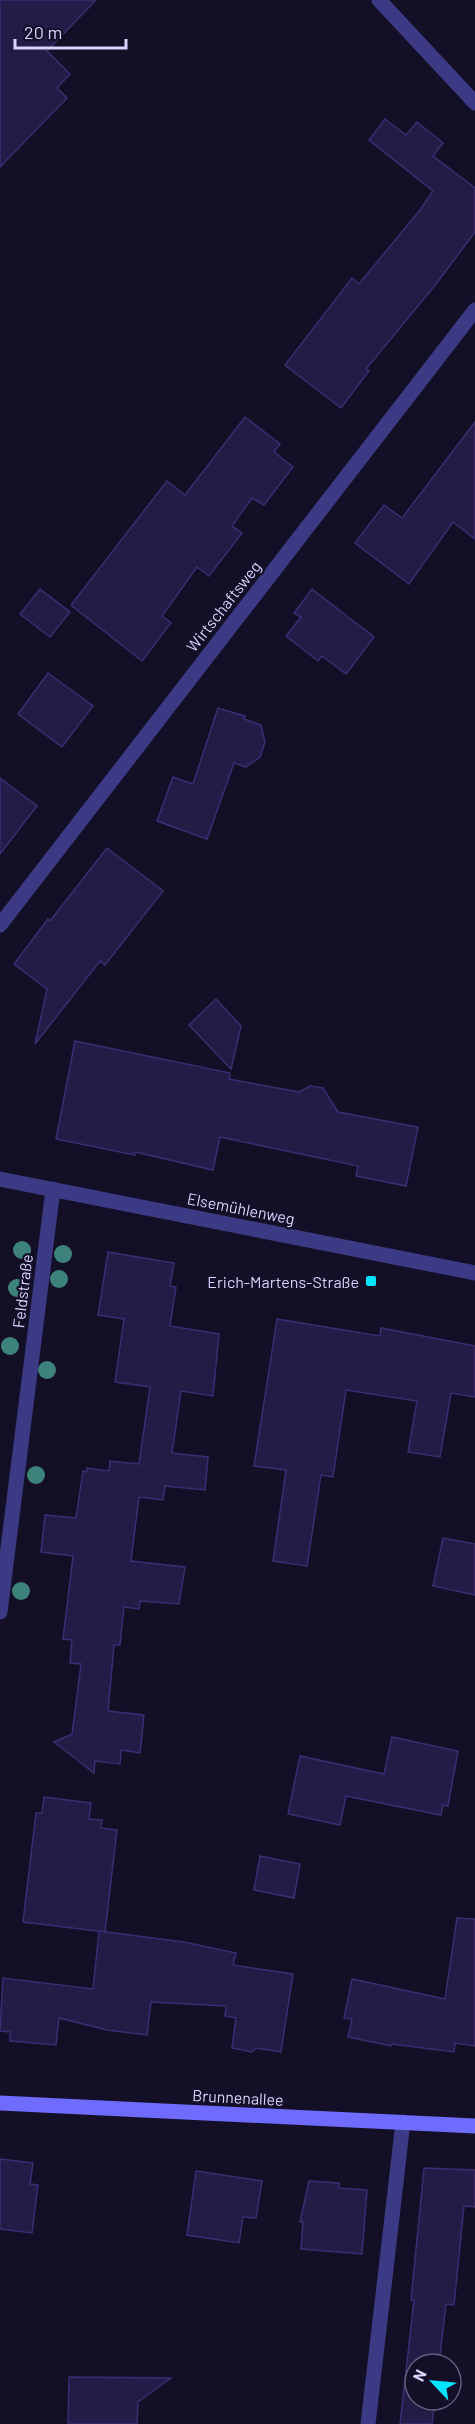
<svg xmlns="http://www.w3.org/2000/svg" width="475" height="2424" viewBox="0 0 475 2424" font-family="Barlow,sans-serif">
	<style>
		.building { fill: #241b47; stroke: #3b2d73; stroke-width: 1.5 }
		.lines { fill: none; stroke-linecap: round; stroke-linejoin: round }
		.lane { stroke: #3d3a85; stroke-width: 15 }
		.street { stroke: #3d3a85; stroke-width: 15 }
		.secondary { stroke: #6f6bff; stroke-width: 15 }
		.tree { fill: #3d827b }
		.poi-dot { fill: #00e5ff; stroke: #130f26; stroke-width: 2 }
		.labels { text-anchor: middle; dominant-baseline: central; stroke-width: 4.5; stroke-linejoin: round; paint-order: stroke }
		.street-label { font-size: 16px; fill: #d9d4ff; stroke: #130f26 }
		.poi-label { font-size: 16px; fill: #d9d4ff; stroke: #130f26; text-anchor: end }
	</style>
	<rect width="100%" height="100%" fill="#130f26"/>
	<g class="building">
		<path d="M0,0H96L47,51L70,74L57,88L67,98L0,167Z"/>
		<path d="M385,119L406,135L417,122L443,143L433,156L475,188V232L436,284L366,369L369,371L341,408L285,365L352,278L359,284L420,210L433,191L369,140Z"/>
		<path d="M245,417L280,444L274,452L293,467L264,505L252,498L232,526L242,533L209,576L197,567L162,616L171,623L142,661L71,605L167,481L185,495Z"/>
		<path d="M475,422V539L453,522L409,584L355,543L384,505L402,518Z"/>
		<path d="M40,589L70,612L50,637L20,614Z"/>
		<path d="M312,589L374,637L346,674L322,656L318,661L286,636L301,617L294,613Z"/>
		<path d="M48,673L93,706L62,747L18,714Z"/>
		<path d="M218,708L245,716L244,719L261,725L265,742L260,757L246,767L234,763L207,839L157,821L173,777L193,784Z"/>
		<path d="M0,778L37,806L0,854Z"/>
		<path d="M107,848L163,891L105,965L100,961L35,1044L47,989L14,964L48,919L50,921Z"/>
		<path d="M216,999L241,1026L231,1069L189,1025Z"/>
		<path d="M75,1041L230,1073L229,1079L299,1092L310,1086L323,1088L338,1112L418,1127L406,1186L356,1176L358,1166L220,1137L213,1170L135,1152V1155L56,1139Z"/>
		<path d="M108,1252L174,1263L170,1286L176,1287L170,1326L219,1334L213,1396L181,1391L172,1453L208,1457L205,1490L165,1486L163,1500L139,1497L131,1561L185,1567L179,1604L140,1601L139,1609L124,1607L120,1645H114L108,1711L144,1715L140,1753L121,1750L120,1764L95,1761L94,1773L54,1742L72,1734L81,1664L70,1663L72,1640L63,1639L73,1556L41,1552L45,1515L76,1518L83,1471L87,1472V1468L109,1471L110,1461L139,1464L150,1387L115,1382L124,1319L98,1315Z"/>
		<path d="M277,1319L380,1336L381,1328L475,1346V1397L451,1393L440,1457L408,1452L417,1401L346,1390L333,1477L321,1475L307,1566L273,1561L286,1470L254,1466Z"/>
		<path d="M443,1538L475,1544V1595L433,1586Z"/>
		<path d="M392,1737L458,1751L448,1806L443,1805L441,1815L346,1796L340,1825L288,1814L300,1756L384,1774Z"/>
		<path d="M44,1797L91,1803L89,1819L102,1820L101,1828L117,1830L105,1932L23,1922L36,1813H42Z"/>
		<path d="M260,1856L300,1864L294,1898L254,1890Z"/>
		<path d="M457,1918L475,1919V2046L455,2043L454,2052L392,2044L391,2046L348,2037L352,2019L344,2018L352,1979L445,1999Z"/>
		<path d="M99,1931L184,1942L236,1953L233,1965L293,1974L281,2052L256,2048L252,2052L232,2048L236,2018L225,2016L226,2006L151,2002L147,2035L107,2030L59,2018L56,2045L10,2041V2032L0,2031L3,1978L93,1989Z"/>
		<path d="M0,2159L33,2163L30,2184L38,2185L32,2233L0,2229Z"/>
		<path d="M424,2168L475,2170V2207L464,2206L454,2305L446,2304L439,2364H415V2400H435L432,2424H400L414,2300H411Z"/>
		<path d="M196,2171L262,2181L256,2218L243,2217L239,2243L187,2235Z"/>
		<path d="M309,2181L339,2183V2188L367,2190L362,2254L301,2249L303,2222H300Z"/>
		<path d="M69,2377L171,2378L138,2402L137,2424H68Z"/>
	</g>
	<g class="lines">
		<path class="lane" d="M368,2424L403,2122"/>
		<g class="street">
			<path d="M379,0L475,103"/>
			<path d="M0,925L475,310"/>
			<path d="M0,1179L475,1273"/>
			<path d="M0,1612L53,1189"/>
		</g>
		<path class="secondary" d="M0,2103L475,2126"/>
	</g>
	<g class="tree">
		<circle cx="22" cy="1250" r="9"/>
		<circle cx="63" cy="1254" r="9"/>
		<circle cx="59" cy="1279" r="9"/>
		<circle cx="17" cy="1288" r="9"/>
		<circle cx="10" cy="1346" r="9"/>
		<circle cx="47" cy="1370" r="9"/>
		<circle cx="36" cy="1475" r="9"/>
		<circle cx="21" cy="1591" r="9"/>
	</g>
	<rect class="poi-dot" x="365" y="1275" width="12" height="12" rx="3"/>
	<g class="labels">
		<g class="street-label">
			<text transform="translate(223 606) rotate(-52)">Wirtschaftsweg</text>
			<text transform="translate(241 1208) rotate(11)">Elsemühlenweg</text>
			<text transform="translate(22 1291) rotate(-83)">Feldstraße</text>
			<text transform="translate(238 2097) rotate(3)">Brunnenallee</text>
		</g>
		<g class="poi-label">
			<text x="359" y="1281">Erich-Martens-Straße</text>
		</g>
	</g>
	<g transform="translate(433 2382) rotate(296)"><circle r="28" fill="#130f26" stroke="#625e7d" stroke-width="1.5"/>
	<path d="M0-4.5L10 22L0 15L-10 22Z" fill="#00e5ff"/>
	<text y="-9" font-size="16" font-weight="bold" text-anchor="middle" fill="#d9d4ff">N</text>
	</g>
	<path d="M15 39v9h111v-9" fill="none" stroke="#d9d4ff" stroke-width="3"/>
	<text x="24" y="39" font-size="18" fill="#d9d4ff" stroke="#130f26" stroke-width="4.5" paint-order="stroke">20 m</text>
</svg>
